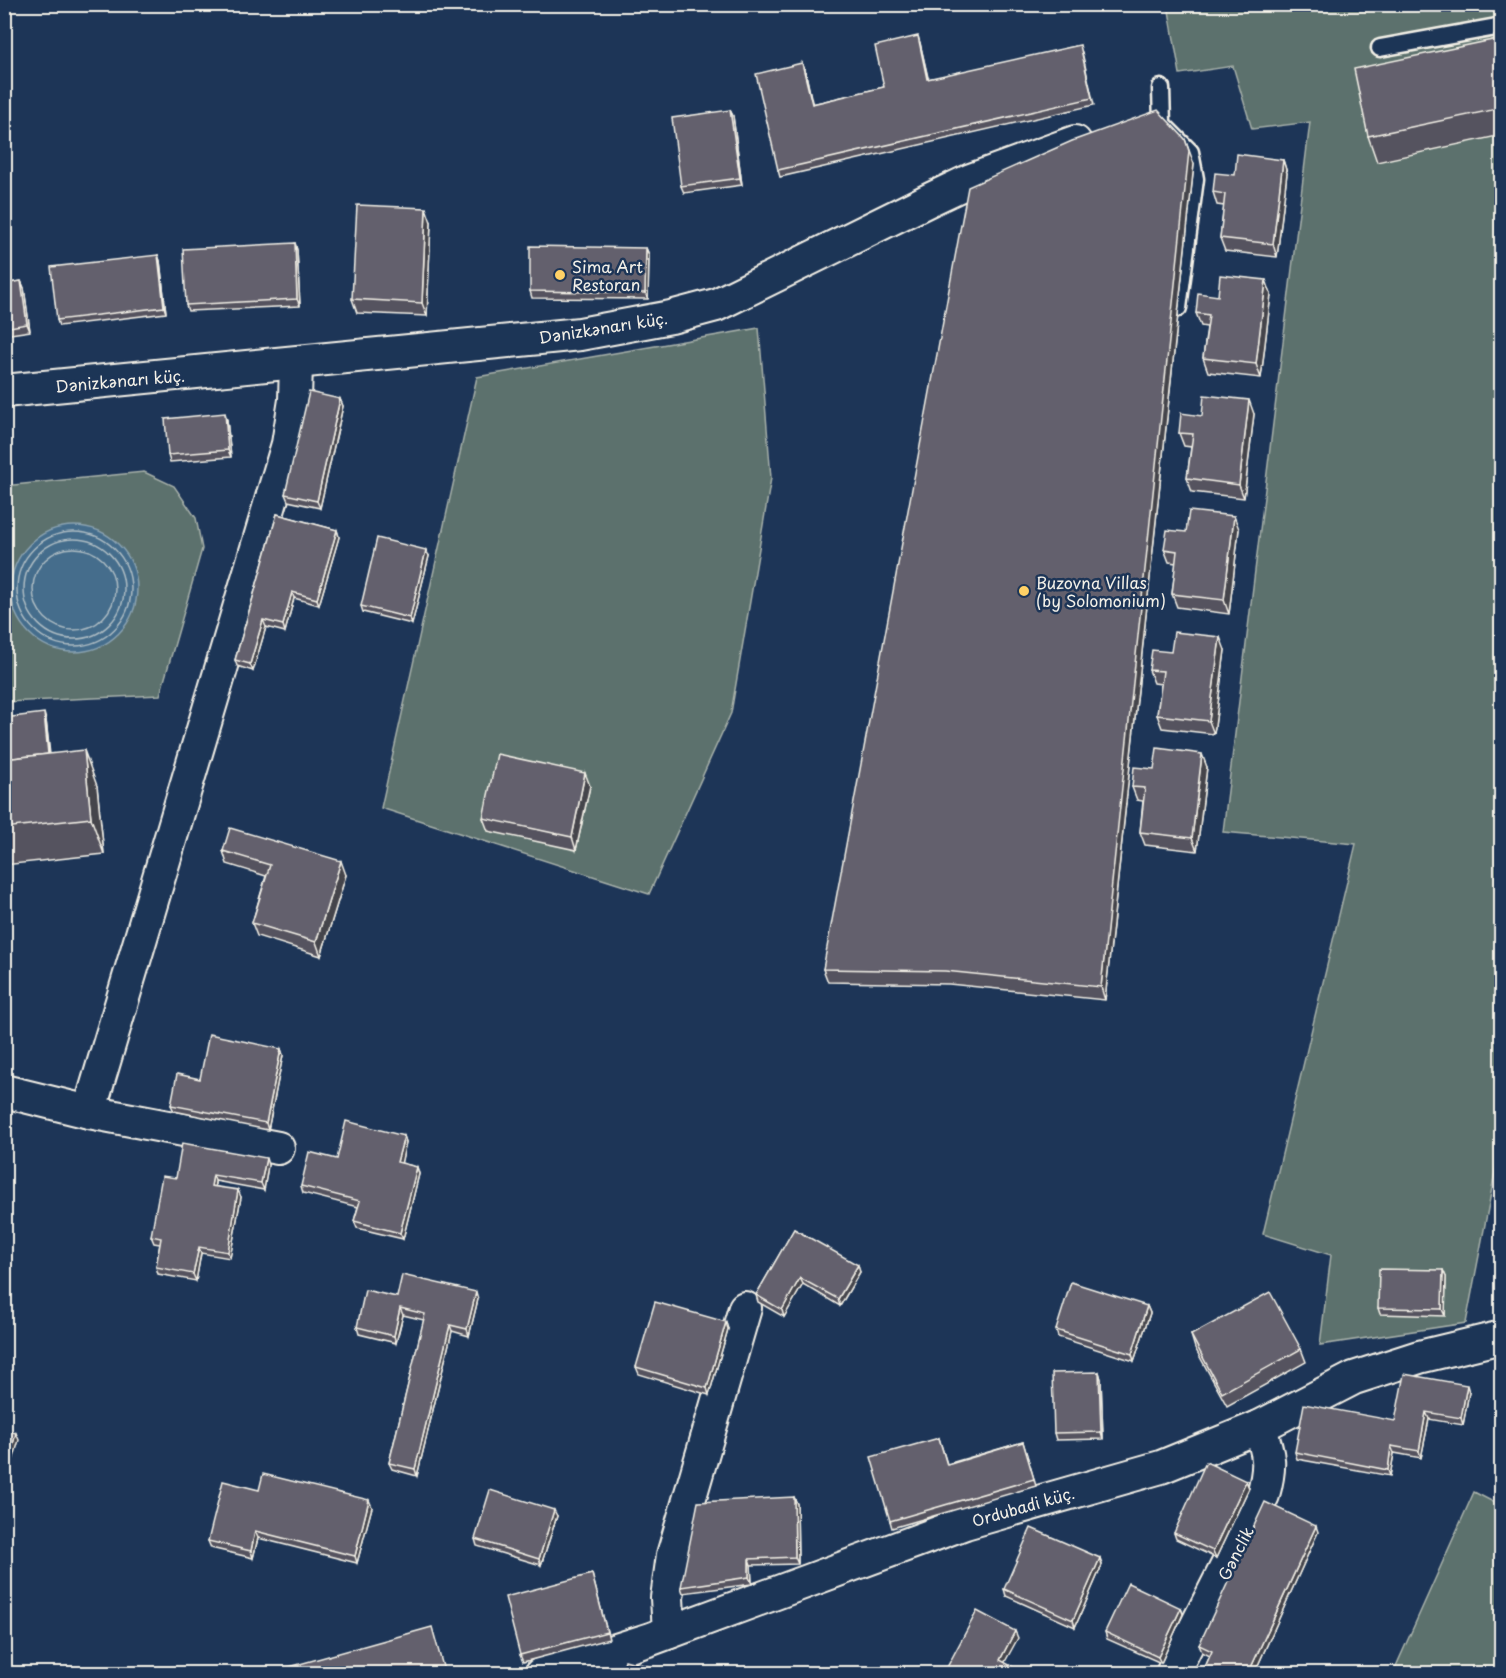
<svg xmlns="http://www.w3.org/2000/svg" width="1506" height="1678" viewBox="0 0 1506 1678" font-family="'Playpen Sans',sans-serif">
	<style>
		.green { fill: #5b716d; stroke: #a8b1aa; stroke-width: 1.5 }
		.water { fill: #446d8c; stroke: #8aa2b1; stroke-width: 1.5 }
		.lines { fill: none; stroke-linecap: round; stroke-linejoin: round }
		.shore { stroke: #aebcc3; stroke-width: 1.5 }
		.service-casing { stroke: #f4f1e8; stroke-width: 21 }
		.minor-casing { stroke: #f4f1e8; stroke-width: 36 }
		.service { stroke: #1d3557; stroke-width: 16 }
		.minor { stroke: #1d3557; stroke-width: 32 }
		.wall { fill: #55535e; stroke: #f4f1e8; stroke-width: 1.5 }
		.shaded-wall { fill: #45444c; stroke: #f4f1e8; stroke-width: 1.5 }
		.building { fill: #63616d; stroke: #f4f1e8; stroke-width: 1.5 }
		.poi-dot { fill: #ffd166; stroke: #1d3557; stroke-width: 2 }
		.labels { text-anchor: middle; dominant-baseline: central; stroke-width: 5; stroke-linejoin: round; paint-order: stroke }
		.poi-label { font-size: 16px; fill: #f4f1e8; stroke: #1d3557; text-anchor: start }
		.street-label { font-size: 16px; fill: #f4f1e8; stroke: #1d3557 }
	</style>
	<rect width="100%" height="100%" fill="#1d3557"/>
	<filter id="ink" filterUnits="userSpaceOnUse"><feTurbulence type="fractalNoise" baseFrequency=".0167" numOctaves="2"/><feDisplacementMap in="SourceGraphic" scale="12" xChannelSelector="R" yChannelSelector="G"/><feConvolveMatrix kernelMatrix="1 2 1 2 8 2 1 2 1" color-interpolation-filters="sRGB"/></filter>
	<g filter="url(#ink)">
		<g class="green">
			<path d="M1168,5H1501L1502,1136L1466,1323L1320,1345L1331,1255L1263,1234L1356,844L1223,832L1310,122L1252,129L1233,66L1180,74Z"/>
			<path d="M759,328L771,478L731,713L649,894L381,808L477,377Z"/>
			<path d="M144,472L174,486L196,518L202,549L160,695L5,702L4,486Z"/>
			<path d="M1474,1492L1501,1506V1673H1393Z"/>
		</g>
		<circle class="water" cx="74" cy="589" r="63"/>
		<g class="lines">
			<g class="shore">
				<circle cx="74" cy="589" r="57"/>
				<circle cx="74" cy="589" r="50"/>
				<circle cx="74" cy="589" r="41"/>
			</g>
			<g class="service-casing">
				<g id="service">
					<path d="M1380,48L1502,26"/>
					<path d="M1161,88L1162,124L1190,152L1195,179L1178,308"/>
				</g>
			</g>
			<g class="minor-casing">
				<g id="minor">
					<path d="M4,391L580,334L671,317L716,305L933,198L971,180L1075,142"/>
					<path d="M4,1091L89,1112L278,1148"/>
					<path d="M89,1112L288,444L295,400L296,363"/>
					<path d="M669,1632L667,1598L673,1555L745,1308"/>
					<path d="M541,1674L651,1639L965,1523L1161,1467L1259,1427L1354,1378L1419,1357L1502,1337"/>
					<path d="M1172,1674L1263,1495C1271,1466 1270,1455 1259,1427"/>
				</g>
			</g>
			<use href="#service" class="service"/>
			<use href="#minor" class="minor"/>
		</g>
		<g class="wall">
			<path d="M1502,38V135L1377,162L1368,136Z"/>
			<path d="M920,43L928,79L1082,52L1094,105L780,177L778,170L802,63L805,70L812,104L884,87Z"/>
			<path d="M730,110L733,116L742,185L684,193L681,186Z"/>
			<path d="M1283,160L1287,173L1277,257L1225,251L1220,238L1224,206L1217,205L1213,192L1235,175Z"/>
			<path d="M1194,164L1105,1000L949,984L828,982L823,969Z"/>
			<path d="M431,222L427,316L357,313L352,299Z"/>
			<path d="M295,243L297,250L300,306L188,311L186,305Z"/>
			<path d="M646,248L649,255L648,299L532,298L530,291Z"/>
			<path d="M158,255L160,261L166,313L59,326L57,320Z"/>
			<path d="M21,281L24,288L30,331L4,335V284Z"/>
			<path d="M1271,294L1261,378L1208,372L1203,358L1207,327L1201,326L1196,313L1218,296Z"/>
			<path d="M340,399L343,406L320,508L288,501L285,494Z"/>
			<path d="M1254,414L1244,498L1192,492L1187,478L1191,447L1184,446L1179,433L1202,416Z"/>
			<path d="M227,420L231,457L170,462L168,455Z"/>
			<path d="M277,514L337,530L339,537L319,605L294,598L285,632L266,627L253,671L237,666L235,660Z"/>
			<path d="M1239,529L1229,614L1177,607L1172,594L1176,563L1169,562L1164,549L1186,532Z"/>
			<path d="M429,556L412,624L363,612L361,606Z"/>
			<path d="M1225,650L1214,734L1162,728L1157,715L1161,684L1154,683L1149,670L1171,652Z"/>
			<path d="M4,718L46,720L50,754L97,786L104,854L4,865Z"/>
			<path d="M1207,767L1197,851L1145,845L1140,832L1143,801L1137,800L1132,787L1154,769Z"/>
			<path d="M590,786L576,850L488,831L483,818Z"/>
			<path d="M223,851L346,875L321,956L257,936L252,923L266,876L227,864Z"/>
			<path d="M281,1049L283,1055L268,1130L174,1111L171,1105L200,1079Z"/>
			<path d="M404,1136L406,1142L401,1163L417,1167L419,1174L403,1239L357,1228L354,1221L358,1207L303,1193L301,1186L337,1159Z"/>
			<path d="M268,1165L264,1190L215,1181V1186L241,1197L230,1258L201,1253L196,1281L158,1274L156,1267L160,1244L154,1243L151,1236L176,1178Z"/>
			<path d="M794,1229L860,1272L840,1306L803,1284L784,1317L758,1302L756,1295Z"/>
			<path d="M1443,1270L1446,1277L1445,1316L1380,1314L1378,1308Z"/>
			<path d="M397,1297L478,1299L469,1336L452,1331L417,1476L392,1469L389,1463L424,1320L403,1315L396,1343L359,1334L357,1327Z"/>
			<path d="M1147,1306L1150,1313L1134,1361L1058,1337L1056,1330Z"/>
			<path d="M728,1329L709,1395L639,1374L636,1367Z"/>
			<path d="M1191,1335L1301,1349L1306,1362L1227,1406L1195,1348Z"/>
			<path d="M1099,1372L1101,1379L1103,1439L1056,1440L1054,1433Z"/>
			<path d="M1469,1392L1463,1425L1429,1419L1421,1458L1394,1453L1390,1476L1297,1459L1295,1452L1395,1421Z"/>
			<path d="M939,1438L947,1464L1023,1442L1036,1486L892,1528L890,1521Z"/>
			<path d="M1246,1481L1249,1488L1216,1558L1176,1539L1174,1533Z"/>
			<path d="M259,1490L372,1507L357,1563L258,1538L253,1558L211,1548L208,1541Z"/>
			<path d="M794,1497L797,1504L798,1564L751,1565L752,1584L683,1593L681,1587Z"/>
			<path d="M557,1516L541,1565L477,1546L475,1539Z"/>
			<path d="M1318,1532L1254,1674H1202L1210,1656L1202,1652L1199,1645Z"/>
			<path d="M1100,1558L1102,1565L1075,1627L1006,1596L1004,1589Z"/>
			<path d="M592,1574L609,1639L523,1662L520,1655Z"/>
			<path d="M1181,1608L1183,1614L1161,1663L1107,1639L1105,1632Z"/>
		</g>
		<g class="shaded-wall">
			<path d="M918,36L920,43L930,86L927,79Z"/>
			<path d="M802,63L805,70L814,111L812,104Z"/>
			<path d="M730,110L733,116L742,185L740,178Z"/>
			<path d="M1185,139L1194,164L1105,1000L1101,987Z"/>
			<path d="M1283,160L1287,173L1277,257L1273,244Z"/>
			<path d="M426,208L431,222L427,316L422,303Z"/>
			<path d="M295,243L297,250L300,306L297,299Z"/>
			<path d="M646,248L649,255L648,299L645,293Z"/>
			<path d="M158,255L160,261L166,313L164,307Z"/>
			<path d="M1266,280L1271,294L1261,378L1256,364Z"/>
			<path d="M21,281L24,288L30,331L27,324Z"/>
			<path d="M340,399L343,406L320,508L317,501Z"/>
			<path d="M1249,400L1254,414L1244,498L1239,485Z"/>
			<path d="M225,413L227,420L231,457L228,450Z"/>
			<path d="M1234,516L1239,529L1229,614L1224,600Z"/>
			<path d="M337,530L339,537L319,605L317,599Z"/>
			<path d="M426,550L429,556L412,624L410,618Z"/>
			<path d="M292,592L294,598L285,632L283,625Z"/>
			<path d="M263,620L266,627L253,671L250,664Z"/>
			<path d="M1220,637L1225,650L1214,734L1209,721Z"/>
			<path d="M44,713L46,720L53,790L51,784Z"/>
			<path d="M84,750L97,786L104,854L91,818Z"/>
			<path d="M1202,754L1207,767L1197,851L1192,838Z"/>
			<path d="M585,773L590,786L576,850L572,837Z"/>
			<path d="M341,861L346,875L321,956L316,942Z"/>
			<path d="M281,1049L283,1055L268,1130L266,1123Z"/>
			<path d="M404,1136L406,1142L400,1169L397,1162Z"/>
			<path d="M266,1158L268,1165L264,1190L261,1183Z"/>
			<path d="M417,1167L419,1174L403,1239L400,1233Z"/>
			<path d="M213,1175L215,1181L214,1192L211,1186Z"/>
			<path d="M238,1190L241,1197L230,1258L228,1252Z"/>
			<path d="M199,1247L201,1253L196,1281L193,1274Z"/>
			<path d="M858,1265L860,1272L840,1306L838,1299Z"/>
			<path d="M1443,1270L1446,1277L1445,1316L1442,1309Z"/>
			<path d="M800,1278L803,1284L784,1317L782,1310Z"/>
			<path d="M476,1292L478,1299L469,1336L467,1329Z"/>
			<path d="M1147,1306L1150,1313L1134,1361L1132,1354Z"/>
			<path d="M400,1308L403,1315L396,1343L394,1336Z"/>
			<path d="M726,1322L728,1329L709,1395L707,1388Z"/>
			<path d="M450,1325L452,1331L417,1476L415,1469Z"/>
			<path d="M1099,1372L1101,1379L1103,1439L1101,1432Z"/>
			<path d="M1467,1385L1469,1392L1463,1425L1461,1418Z"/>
			<path d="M1426,1412L1429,1419L1421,1458L1419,1451Z"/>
			<path d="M16,1433L19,1440L4,1492V1476Z"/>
			<path d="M1391,1446L1394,1453L1390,1476L1388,1470Z"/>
			<path d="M1246,1481L1249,1488L1216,1558L1213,1551Z"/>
			<path d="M794,1497L797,1504L798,1564L795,1557Z"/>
			<path d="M369,1500L372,1507L357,1563L355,1556Z"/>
			<path d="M554,1510L557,1516L541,1565L539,1559Z"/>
			<path d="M1316,1526L1318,1532L1254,1674H1248Z"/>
			<path d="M255,1531L258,1538L253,1558L251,1551Z"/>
			<path d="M1100,1558L1102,1565L1075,1627L1073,1620Z"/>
			<path d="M749,1559L751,1565L752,1584L749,1577Z"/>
			<path d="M1181,1608L1183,1614L1161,1663L1158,1657Z"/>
			<path d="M1015,1631L1018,1638L1002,1667L1000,1660Z"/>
		</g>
		<g class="building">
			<path d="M918,36L927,79L1080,45L1092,98L778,170L756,74L802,63L812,104L884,87L875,46Z"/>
			<path d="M1502,38V108L1368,136L1354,69Z"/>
			<path d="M730,110L740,178L681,186L672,118Z"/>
			<path d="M1158,110L1185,139L1189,151L1101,987L945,971L823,969L968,187L1072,141Z"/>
			<path d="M1237,154L1283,160L1273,244L1220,238L1225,194L1213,192L1215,173L1235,175Z"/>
			<path d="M357,205L426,208L422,303L352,299Z"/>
			<path d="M295,243L297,299L186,305L183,249Z"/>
			<path d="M530,246L646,248L645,293L530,291Z"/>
			<path d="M158,255L164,307L57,320L51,267Z"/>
			<path d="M1220,275L1266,280L1256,364L1203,358L1209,315L1196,313L1198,293L1218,296Z"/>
			<path d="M21,281L27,324L4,328V284Z"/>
			<path d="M309,392L340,399L317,501L285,494Z"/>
			<path d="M1204,395L1249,400L1239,485L1187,478L1193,434L1179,433L1181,413L1202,416Z"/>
			<path d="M225,413L228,450L168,455L165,419Z"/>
			<path d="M1189,511L1234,516L1224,600L1172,594L1177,551L1164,549L1167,530L1186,532Z"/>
			<path d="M277,514L337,530L317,599L292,592L283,625L263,620L250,664L235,660Z"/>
			<path d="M377,538L426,550L410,618L361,606Z"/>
			<path d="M1174,632L1220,637L1209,721L1157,715L1163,671L1149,670L1152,650L1171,652Z"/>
			<path d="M44,713L48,754L4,759V718Z"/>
			<path d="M1157,748L1202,754L1192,838L1140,832L1145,788L1132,787L1134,767L1154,769Z"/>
			<path d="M84,750L91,818L4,828V759Z"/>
			<path d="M497,754L585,773L572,837L483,818Z"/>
			<path d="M230,828L341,861L316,942L252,923L270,865L223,851Z"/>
			<path d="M209,1034L281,1049L266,1123L171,1105L177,1074L200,1079Z"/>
			<path d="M346,1121L404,1136L397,1162L417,1167L400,1233L354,1221L360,1201L301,1186L309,1152L337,1159Z"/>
			<path d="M182,1143L266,1158L261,1183L213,1175L211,1186L238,1190L228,1252L199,1247L193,1274L156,1267L161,1238L151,1236L162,1176L176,1178Z"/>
			<path d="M794,1229L858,1265L838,1299L800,1278L782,1310L756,1295Z"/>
			<path d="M1379,1269L1443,1270L1442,1309L1378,1308Z"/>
			<path d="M402,1275L476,1292L467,1329L450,1325L415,1469L389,1463L425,1314L400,1308L394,1336L357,1327L365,1290L397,1297Z"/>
			<path d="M1071,1282L1147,1306L1132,1354L1056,1330Z"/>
			<path d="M1270,1292L1301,1349L1222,1393L1191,1335Z"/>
			<path d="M655,1302L726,1322L707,1388L636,1367Z"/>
			<path d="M1099,1372L1101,1432L1054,1433L1052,1373Z"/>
			<path d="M1404,1374L1467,1385L1461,1418L1426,1412L1419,1451L1391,1446L1388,1470L1295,1452L1304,1404L1395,1421Z"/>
			<path d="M4,1430L16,1433L4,1476Z"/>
			<path d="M939,1438L947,1465L1023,1442L1034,1479L890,1521L871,1457Z"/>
			<path d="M1206,1462L1246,1481L1213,1551L1174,1533Z"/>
			<path d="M263,1474L369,1500L355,1556L255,1531L251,1551L208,1541L223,1481L259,1490Z"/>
			<path d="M490,1490L554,1510L539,1559L475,1539Z"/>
			<path d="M794,1497L795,1557L749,1559V1577L681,1587L698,1502Z"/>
			<path d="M1265,1502L1316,1526L1248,1674H1202L1212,1651L1199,1645Z"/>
			<path d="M1031,1528L1100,1558L1073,1620L1004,1589Z"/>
			<path d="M592,1574L607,1632L520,1655L505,1597Z"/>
			<path d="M1128,1583L1181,1608L1158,1657L1105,1632Z"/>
			<path d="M977,1611L1015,1631L1000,1660L1026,1674L944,1673Z"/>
			<path d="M432,1627L445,1674H290L289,1667Z"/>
			<path d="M625,1660L677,1674H621Z"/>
		</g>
	</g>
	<g class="poi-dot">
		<circle cx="560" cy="275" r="6"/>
		<circle cx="1024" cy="591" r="6"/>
	</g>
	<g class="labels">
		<g class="poi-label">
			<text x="572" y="266">Sima Art<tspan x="572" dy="18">Restoran</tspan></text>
			<text x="1036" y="582">Buzovna Villas<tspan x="1036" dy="18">(by Solomonium)</tspan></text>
		</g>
		<g class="street-label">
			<text transform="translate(603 327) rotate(-9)">Dənizkənarı küç.</text>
			<text transform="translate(120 380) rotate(-5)">Dənizkənarı küç.</text>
			<text transform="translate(1023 1506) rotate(-16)">Ordubadi küç.</text>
			<text transform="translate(1235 1553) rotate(-63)">Gənclik</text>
		</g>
	</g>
	<rect width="1506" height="1678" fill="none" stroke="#1d3557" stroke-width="24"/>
	<rect x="12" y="12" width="1482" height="1654" fill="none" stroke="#f4f1e8" stroke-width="2" filter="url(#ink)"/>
</svg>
